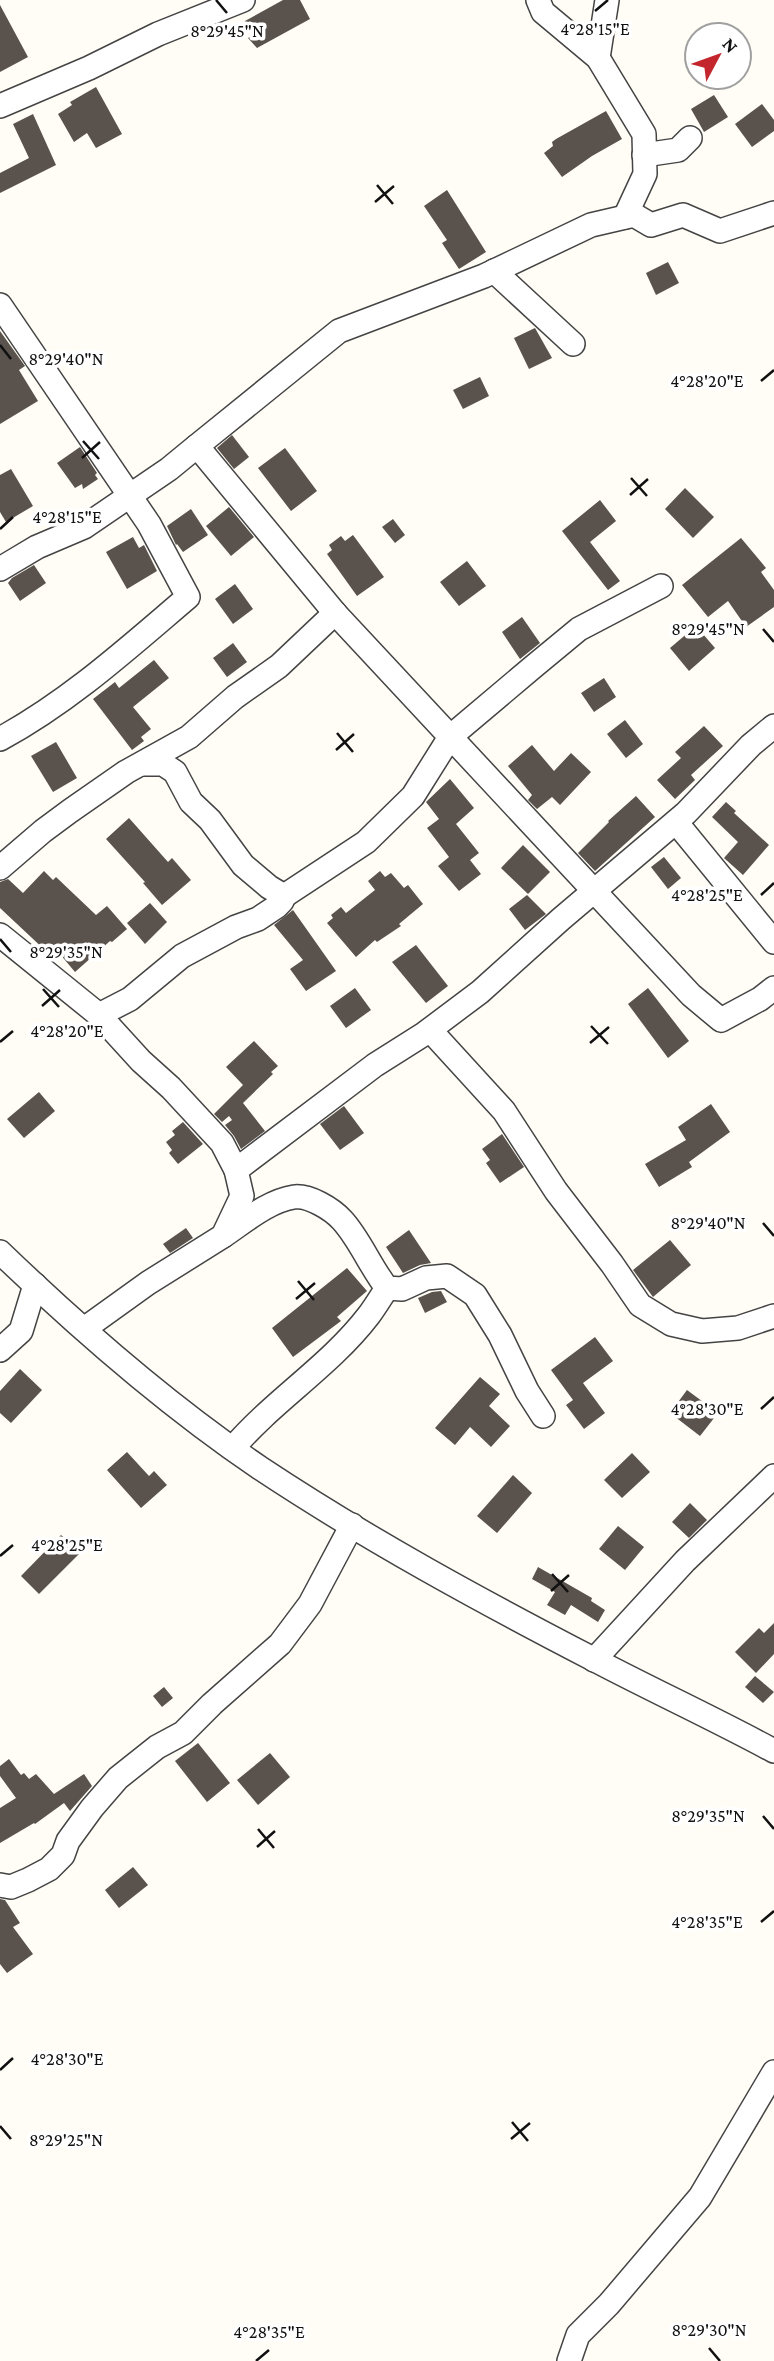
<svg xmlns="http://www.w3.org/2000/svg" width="774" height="2361" viewBox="0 0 774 2361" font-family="'Crimson Pro',serif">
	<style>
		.building { fill: #5a524d }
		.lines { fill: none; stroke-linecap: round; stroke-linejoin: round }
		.minor-casing { stroke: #444; stroke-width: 26 }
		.minor { stroke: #fff; stroke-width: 23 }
		.ticks { fill: none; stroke: #111; stroke-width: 2.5 }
		.ticks-label { font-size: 18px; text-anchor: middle; fill: #111; stroke: #fff; stroke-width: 7; stroke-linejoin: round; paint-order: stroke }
	</style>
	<rect width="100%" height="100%" fill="#fffdf5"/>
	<g class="building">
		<path d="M283,0H300L310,19L257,48L248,38L253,35L245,21Z"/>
		<path d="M0,5L28,57L0,72Z"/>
		<path d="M96,87L122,134L96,148L87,133L74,142L58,114L72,105L70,102Z"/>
		<path d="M714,95L728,117L704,132L691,109Z"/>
		<path d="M762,104L774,120V131L752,147L735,124Z"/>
		<path d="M606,111L622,139L592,156L562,177L544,153L553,146L552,142L556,139Z"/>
		<path d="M33,114L56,165L0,193V173L29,158L13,124Z"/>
		<path d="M447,190L486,252L459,269L442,243L447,240L424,206Z"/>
		<path d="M668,262L679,283L656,295L646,273Z"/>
		<path d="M535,328L552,358L529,369L514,338Z"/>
		<path d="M0,331L25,366L19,370L38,401L0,424Z"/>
		<path d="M480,377L489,396L463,409L453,390Z"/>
		<path d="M232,435L249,457L234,469L217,448Z"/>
		<path d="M80,447L97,473L95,475L98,479L83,489L82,484L75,488L57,463Z"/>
		<path d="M285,448L317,491L291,511L258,468Z"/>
		<path d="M11,469L33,506L6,522L0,512V475Z"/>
		<path d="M685,488L714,517L693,538L665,509Z"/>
		<path d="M600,500L616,521L590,542L620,581L608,590L562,531Z"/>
		<path d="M229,507L254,537L231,556L206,526Z"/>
		<path d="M191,509L208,535L183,552L177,544L176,545L167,526Z"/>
		<path d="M393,519L405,535L395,543L382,527Z"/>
		<path d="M353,535L384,577L357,596L327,554L332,550L329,545L341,536L345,541Z"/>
		<path d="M133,537L139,548L144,545L157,571L127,589L106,552Z"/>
		<path d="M741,538L766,568L761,572L774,590V607L746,627L728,601L708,617L682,585Z"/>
		<path d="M467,561L486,586L459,606L440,582Z"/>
		<path d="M34,565L46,583L20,601L8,583L12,578Z"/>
		<path d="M235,584L253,609L233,624L215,599Z"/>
		<path d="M522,617L540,643L520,659L502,632Z"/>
		<path d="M696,626L715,648L689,671L670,648Z"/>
		<path d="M233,643L247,662L227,677L213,658Z"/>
		<path d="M154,660L169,678L133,707L151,729L141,737L144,741L132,750L93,699L115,682L119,688Z"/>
		<path d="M604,678L616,697L594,712L581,693Z"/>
		<path d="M625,720L643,744L626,758L607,734Z"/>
		<path d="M704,726L723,746L691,775L695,780L675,799L657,780L681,758L675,752Z"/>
		<path d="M56,742L77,778L53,792L31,756Z"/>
		<path d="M532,745L554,771L571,753L591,772L560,805L552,797L537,809L528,800L532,795L508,766Z"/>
		<path d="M450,779L474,808L456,824L479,853L470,860L481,874L459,891L438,866L449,857L427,828L439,819L426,802Z"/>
		<path d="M636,796L655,817L595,871L578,853L609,822L608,821Z"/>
		<path d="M726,802L736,811L734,813L769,845L743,875L724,858L738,842L712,817Z"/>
		<path d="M129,818L168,862L172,858L191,880L162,905L143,883L145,882L106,839Z"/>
		<path d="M523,845L550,872L528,894L501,868Z"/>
		<path d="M664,857L681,878L668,889L651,867Z"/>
		<path d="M44,871L53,880L56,877L96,915L107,906L127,929L112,942L110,941L75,972L54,947L48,953L0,908V882L8,879L23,893Z"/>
		<path d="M380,871L385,877L391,873L404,888L408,885L423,904L399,924L401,926L377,942L375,940L356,957L327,923L333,918L331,915L341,907L346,913L375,890L368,881Z"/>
		<path d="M527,895L546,914L525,930L509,909Z"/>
		<path d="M150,903L167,922L145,944L127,923Z"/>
		<path d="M293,910L336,971L306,991L290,969L303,960L274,925Z"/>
		<path d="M416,945L448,986L426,1003L392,962Z"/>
		<path d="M355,988L371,1010L346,1028L330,1006Z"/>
		<path d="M648,988L689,1041L668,1058L628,1004Z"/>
		<path d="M254,1041L278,1066L271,1072L273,1074L243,1103L265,1131L241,1149L234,1136L225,1125L232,1120L229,1116L222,1122L214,1114L243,1085L226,1067Z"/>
		<path d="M39,1092L55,1111L24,1138L7,1119Z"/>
		<path d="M711,1104L730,1132L689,1162L692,1167L659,1187L645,1164L686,1140L678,1127Z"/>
		<path d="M344,1106L364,1133L340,1150L320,1124Z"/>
		<path d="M183,1122L203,1144L178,1164L169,1153L172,1150L166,1142L175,1135L172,1131Z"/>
		<path d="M502,1134L524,1167L500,1183L486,1163L490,1160L482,1149Z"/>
		<path d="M186,1228L193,1238L170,1253L163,1244Z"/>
		<path d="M409,1230L431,1263L420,1265L403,1273L386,1247Z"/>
		<path d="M670,1240L691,1265L653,1297L633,1270Z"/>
		<path d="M347,1268L367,1291L337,1317L341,1321L293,1357L272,1328Z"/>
		<path d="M441,1291L447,1302L425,1313L418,1298L432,1292Z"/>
		<path d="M595,1337L613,1361L583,1383L605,1413L584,1429L566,1405L573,1400L551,1370Z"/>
		<path d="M20,1369L42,1390L11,1423L0,1413V1391Z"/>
		<path d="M480,1377L500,1394L489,1406L510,1426L491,1447L470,1427L455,1445L435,1428Z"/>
		<path d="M687,1390L718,1413L700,1436L670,1413Z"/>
		<path d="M127,1452L149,1476L154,1471L167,1485L141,1508L107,1470Z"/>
		<path d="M632,1453L650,1472L622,1498L604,1480Z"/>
		<path d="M513,1475L532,1493L497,1533L477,1516Z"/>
		<path d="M690,1503L707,1520L689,1538L672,1522Z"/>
		<path d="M618,1526L644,1547L625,1570L599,1549Z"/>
		<path d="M61,1535L80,1553L39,1594L21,1576Z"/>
		<path d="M538,1567L592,1598L591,1601L605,1610L598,1622L571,1605L565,1615L547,1605L555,1592L532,1579Z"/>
		<path d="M774,1623V1654L756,1673L735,1652L759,1628L764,1633Z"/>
		<path d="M755,1676L774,1692L763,1703L745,1687Z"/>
		<path d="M164,1687L173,1698L162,1707L153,1696Z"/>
		<path d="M198,1743L230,1783L207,1802L175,1761Z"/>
		<path d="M270,1753L290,1777L258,1805L237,1780Z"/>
		<path d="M9,1759L21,1775L24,1773L29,1779L36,1774L54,1794L84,1774L92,1786L70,1811L64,1803L35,1824L34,1823L0,1843V1808L16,1798L0,1776V1766Z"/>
		<path d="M133,1867L148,1885L119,1908L105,1890Z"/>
		<path d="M0,1899L5,1900L20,1923L13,1927L33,1954L7,1973L0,1964Z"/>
	</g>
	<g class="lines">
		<g class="minor-casing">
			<g id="minor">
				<path d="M538,0L543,12L598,58L644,134L645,174L625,217"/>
				<path d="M598,58L607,0"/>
				<path d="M0,106L89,68L158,34L243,0"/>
				<path d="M644,155L678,150L690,138"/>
				<path d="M494,271L573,344"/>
				<path d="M0,305L149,524L188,597C128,648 70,701 0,739"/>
				<path d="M197,446L339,331L484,276L591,225L634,215L651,225L683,215L720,231L774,213"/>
				<path d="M0,569L37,547L84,527L169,469L197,446L335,613L691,995L721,1020L760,999L774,988"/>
				<path d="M676,822L774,942"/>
				<path d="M0,868L43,831L70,811L126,772L189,737L235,697L279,666L335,613"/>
				<path d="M284,896L366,842L413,796L450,737L533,667L579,629L661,586"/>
				<path d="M0,935L99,1015L130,999L182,956L236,927L258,919L276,907L282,901L284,896L269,887L243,865L210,820L191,802L175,772L163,764H142"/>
				<path d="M99,1015L141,1061L171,1088L222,1143L236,1170"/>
				<path d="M430,1030L504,1111L556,1191L612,1264L640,1305L671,1324L702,1331L738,1328L774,1316"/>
				<path d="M223,1236C244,1222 268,1201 294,1197C309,1195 332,1209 342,1220C359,1238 371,1268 387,1288L402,1289L426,1278L447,1276L475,1295L500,1335L527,1391L543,1416"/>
				<path d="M0,1252C81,1330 167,1405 260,1468C367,1539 481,1601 595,1660C654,1691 715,1719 774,1751"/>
				<path d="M84,1329L148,1283L223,1236L242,1196L236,1170L375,1065L424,1034L480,992L561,919L686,813L751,745L774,726"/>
				<path d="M0,1350L21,1331L35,1285"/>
				<path d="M233,1448C274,1400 330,1366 369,1315C375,1307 381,1297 387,1288"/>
				<path d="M594,1660L685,1561L774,1476"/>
				<path d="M0,1885L11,1887L28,1880L49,1869L63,1855L68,1841L92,1808L118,1778L157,1747L183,1733L212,1704L280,1644L310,1604L352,1525"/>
				<path d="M569,2361L578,2335L609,2304L700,2197L774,2072"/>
			</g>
		</g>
		<use href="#minor" class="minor"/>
	</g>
	<path class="ticks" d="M216,0L227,13M595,11L608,0M377,185L393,204M375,202L394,186M0,345L11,359M761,381L774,370M83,441L99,459M82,458L100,442M631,478L647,496M630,495L648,479M0,529L13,517M763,629L774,642M337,733L353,752M336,750L354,734M761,895L774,883M0,939L11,952M43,989L59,1007M42,1006L60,990M591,1026L608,1044M0,1042L13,1031M590,1043L609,1027M763,1223L774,1236M298,1281L314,1300M296,1299L315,1283M761,1409L774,1397M0,1556L13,1545M552,1574L568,1592M551,1591L569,1575M763,1816L774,1829M258,1829L274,1848M257,1847L275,1831M761,1922L774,1911M0,2070L13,2058M512,2122L528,2141M0,2126L11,2139M511,2139L530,2123M709,2348L720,2361M256,2361L269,2350"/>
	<g class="ticks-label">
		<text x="595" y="35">4°28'15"E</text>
		<text x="227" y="37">8°29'45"N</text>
		<text x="66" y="365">8°29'40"N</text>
		<text x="707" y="387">4°28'20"E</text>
		<text x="67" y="523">4°28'15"E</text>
		<text x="708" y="635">8°29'45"N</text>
		<text x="707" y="901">4°28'25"E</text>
		<text x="66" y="958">8°29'35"N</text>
		<text x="67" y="1037">4°28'20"E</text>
		<text x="708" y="1229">8°29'40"N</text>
		<text x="707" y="1415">4°28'30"E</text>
		<text x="67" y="1551">4°28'25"E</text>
		<text x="708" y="1822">8°29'35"N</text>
		<text x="707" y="1928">4°28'35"E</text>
		<text x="67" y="2065">4°28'30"E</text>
		<text x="66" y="2146">8°29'25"N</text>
		<text x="709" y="2336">8°29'30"N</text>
		<text x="269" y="2338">4°28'35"E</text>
	</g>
	<g transform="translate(718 56) rotate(49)"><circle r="33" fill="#ffffff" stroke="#a0a0a0" stroke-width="2"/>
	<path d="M0-5L12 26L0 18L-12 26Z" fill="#c4262e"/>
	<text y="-10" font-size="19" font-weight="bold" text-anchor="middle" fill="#111111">N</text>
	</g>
</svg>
